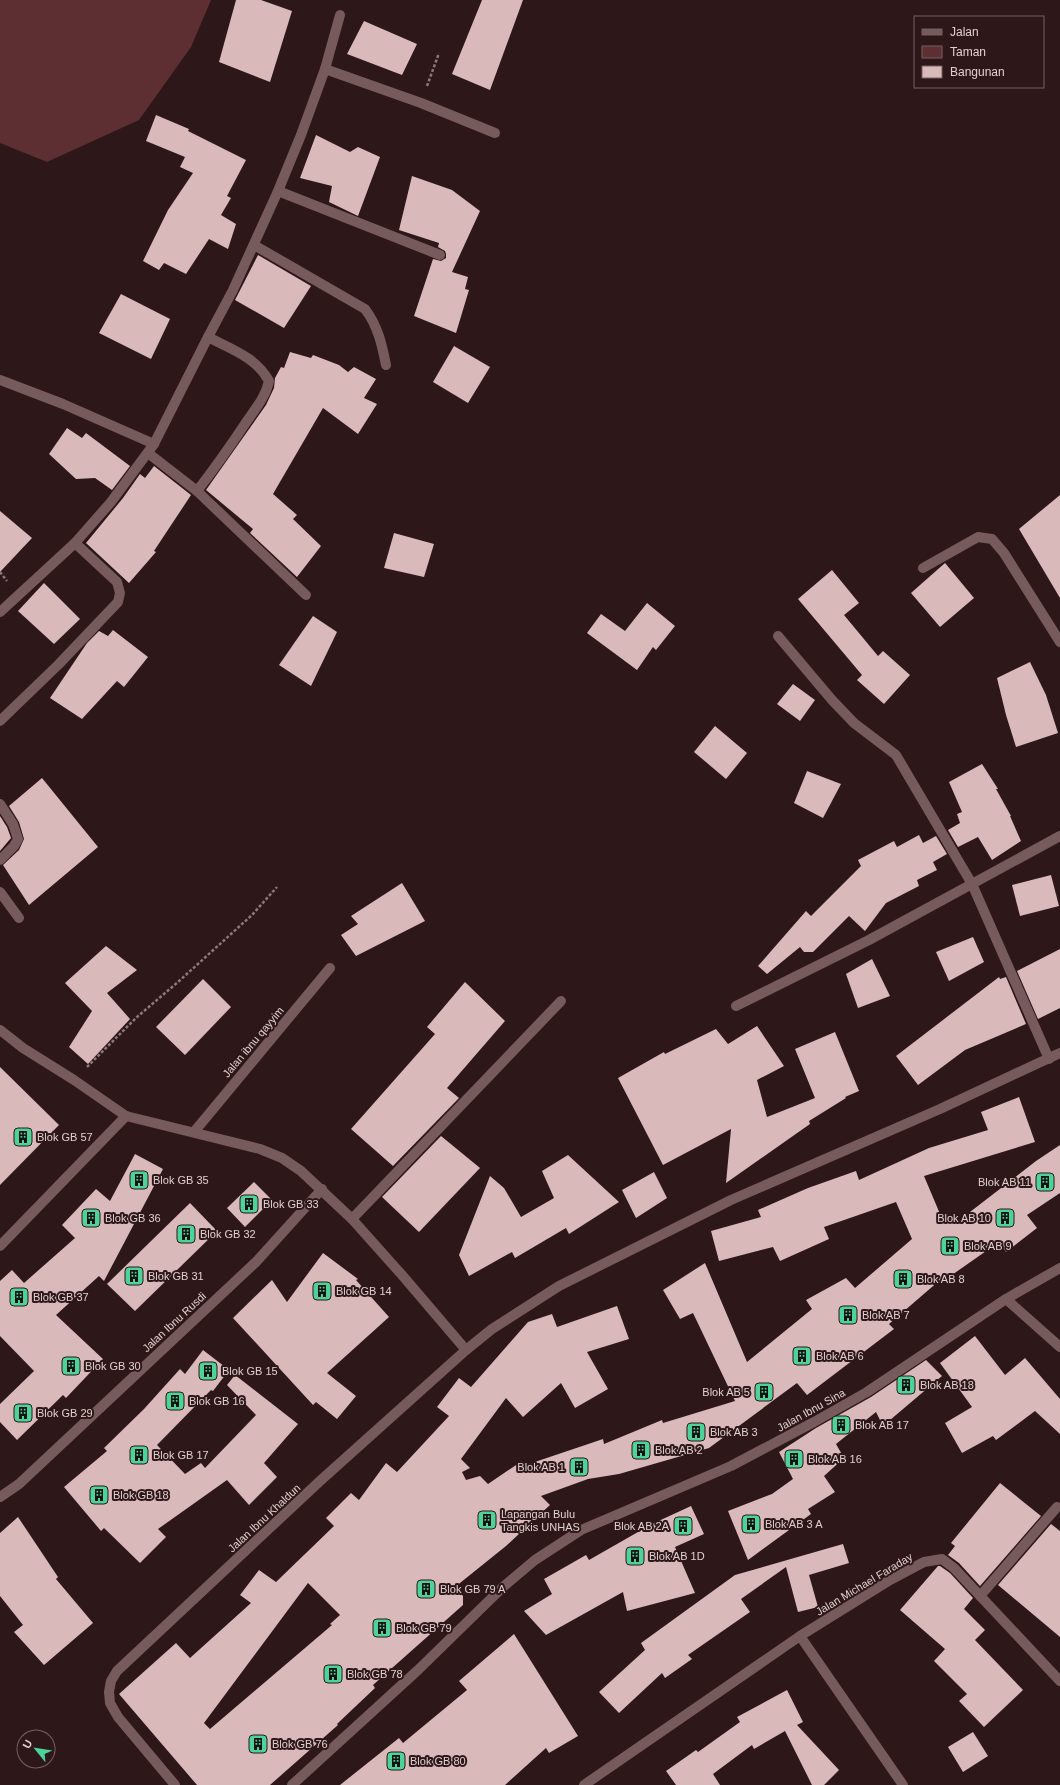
<svg xmlns="http://www.w3.org/2000/svg" width="1060" height="1785" viewBox="0 0 1060 1785" font-family="Helvetica,sans-serif">
	<style>
		.green { fill: #5d2e32 }
		.building { fill: #d9b9b9; fill-rule: evenodd }
		.lines { fill: none; stroke-linecap: round; stroke-linejoin: round }
		.path { stroke: #8c7879; stroke-width: 2.5; stroke-dasharray: 3 2; stroke-linecap: butt }
		.street { stroke: #775a5b; stroke-width: 10 }
		.labels { text-anchor: middle; dominant-baseline: central; stroke-width: 4; stroke-linejoin: round; paint-order: stroke }
		.street-label { font-size: 11px; fill: #e0cfd0; stroke: #2e1718 }
		.poi-label { font-size: 11px; fill: #e0cfd0; stroke: #2e1718; text-anchor: start }
	</style>
	<rect width="100%" height="100%" fill="#2e1718"/>
	<path class="green" d="M0,0H211L191,47L139,120L47,162L0,143Z"/>
	<g class="building">
		<path d="M236,0H261L292,11L270,82L219,62Z"/>
		<path d="M482,0H523L490,90L452,74Z"/>
		<path d="M364,21L417,44L402,75L347,54Z"/>
		<path d="M156,115L189,129L188,131L246,160L227,196L231,198L221,215L236,224L228,249L209,239L186,274L164,263L159,270L143,261L168,210L193,173L180,167L185,157L146,141Z"/>
		<path d="M316,135L350,152L358,147L380,157L358,216L329,202L332,186L300,178Z"/>
		<path d="M412,176L452,190L480,211L452,272L468,277L465,289L469,290L456,333L414,316L433,259L441,261L446,258V254L445,251L438,247L439,243L399,230Z"/>
		<path d="M258,255L311,286L284,328L235,300Z"/>
		<path d="M121,294L170,319L151,359L99,333Z"/>
		<path d="M454,346L490,367L468,403L433,382Z"/>
		<path d="M290,352L311,358L313,355L339,365L348,372L354,367L376,379L364,398L377,404L358,434L323,408L273,494L297,515L293,519L321,546L297,577L250,533L253,529L206,490L266,405L274,388L275,378L281,367L284,368Z"/>
		<path d="M67,428L82,438L86,433L130,466L112,490L95,478L76,479L49,454Z"/>
		<path d="M154,466L191,495L154,551L156,552L129,583L86,543L123,498L140,474L145,478Z"/>
		<path d="M1060,495V598L1019,529Z"/>
		<path d="M0,511L32,538L0,572Z"/>
		<path d="M394,533L434,544L424,577L384,568Z"/>
		<path d="M945,563L974,598L940,627L911,593Z"/>
		<path d="M832,570L859,603L844,615L878,656L883,651L910,675L884,704L857,680L862,675L798,599Z"/>
		<path d="M44,583L80,619L54,644L18,611Z"/>
		<path d="M647,603L675,626L656,650L653,647L637,670L587,633L601,614L625,631Z"/>
		<path d="M313,616L337,632L311,686L279,665Z"/>
		<path d="M113,630L148,657L124,687L117,681L82,719L50,698L87,643L99,631L108,636Z"/>
		<path d="M1030,662L1046,695L1058,733L1016,747L1006,715L997,678Z"/>
		<path d="M793,684L815,700L800,721L777,704Z"/>
		<path d="M715,726L747,753L726,779L694,752Z"/>
		<path d="M982,764L998,789H996L1011,816H1010L1021,841L992,860L978,837L958,847L948,830L960,823L957,814L962,812L949,782Z"/>
		<path d="M807,771L841,784L823,818L794,803Z"/>
		<path d="M42,778L98,847L29,905L3,865L19,850L24,839L19,822L9,806Z"/>
		<path d="M0,816L7,827L11,838L0,851Z"/>
		<path d="M919,835L923,843L936,836L947,854L933,862L937,870L917,880L919,886L886,903L865,931L849,916L813,952H804L800,947L767,974L758,966L806,911L811,916L861,866L858,860L894,841L897,847Z"/>
		<path d="M1051,875L1059,906L1020,916L1012,885Z"/>
		<path d="M402,883L425,921L356,956L341,935L358,924L351,916Z"/>
		<path d="M973,937L984,962L949,981L936,952Z"/>
		<path d="M106,946L137,970L107,993L130,1019L88,1064L69,1047L92,1011L65,983Z"/>
		<path d="M1060,949V1008L1038,1019L1017,971Z"/>
		<path d="M872,959L890,996L858,1008L846,974Z"/>
		<path d="M999,977L1000,979L1006,977L1026,1024L965,1050L918,1085L896,1056Z"/>
		<path d="M203,979L231,1007L185,1055L156,1027Z"/>
		<path d="M465,982L505,1021L447,1088L459,1098L393,1166L351,1129L435,1034L427,1027Z"/>
		<path d="M757,1026L784,1066L757,1080L767,1117L815,1098L795,1049L835,1032L859,1091L845,1097L846,1098L809,1121L810,1124L726,1183L731,1129L663,1165L618,1078L664,1052L665,1054L716,1029L728,1044Z"/>
		<path d="M0,1067L59,1125L0,1185Z"/>
		<path d="M1019,1097L1035,1142L924,1176L943,1221L952,1215L957,1222L1036,1161L1060,1145V1193L1027,1215L1037,1228L1006,1252L999,1242L949,1277L947,1274L889,1324L894,1329L807,1395L797,1383L709,1448L619,1474L588,1479L541,1496L550,1505L506,1546L455,1587L463,1596V1605L373,1685L375,1688L337,1724L338,1725L270,1785H197L119,1694L176,1643L190,1658L251,1603L240,1595L259,1570L276,1582L334,1526L326,1518L351,1493L359,1500L386,1463L397,1472L449,1416L437,1407L459,1378L471,1387L528,1322L552,1314L557,1327L617,1306L629,1339L587,1352L608,1389L575,1408L561,1383L523,1417L506,1398L461,1459L470,1468L462,1472L466,1480L480,1476L488,1484L522,1461L523,1466L603,1439L604,1444L662,1420L663,1423L735,1401L693,1313L680,1319L663,1290L705,1263L747,1362L812,1309L806,1300L846,1278L855,1288L912,1239L896,1202L824,1227L829,1239L780,1261L773,1247L719,1261L711,1231L761,1217L758,1210L808,1188L856,1171L859,1180L929,1148L988,1130L981,1112ZM308,1583L340,1615L330,1624L332,1625L210,1729L204,1723Z"/>
		<path d="M441,1136L480,1168L419,1232L382,1197Z"/>
		<path d="M135,1154L163,1169L104,1281L99,1276L56,1315L103,1359L66,1398L63,1395L17,1440L0,1422V1404L34,1371L0,1336V1281L12,1270L24,1283L75,1238L62,1225L96,1189L110,1201Z"/>
		<path d="M568,1155L619,1202L569,1234L566,1228L515,1258L512,1252L469,1276L459,1255L490,1176L504,1188L521,1217L554,1198L542,1171Z"/>
		<path d="M654,1172L667,1198L636,1218L622,1190Z"/>
		<path d="M254,1182L272,1200L245,1227L227,1208Z"/>
		<path d="M190,1203L217,1231L135,1311L107,1284Z"/>
		<path d="M323,1253L358,1279L356,1280L389,1317L327,1373L356,1396L337,1419L316,1402L313,1405L233,1318L272,1280L287,1302Z"/>
		<path d="M975,1336L1005,1375L1025,1358L1060,1399V1434L1035,1411L996,1440L993,1436L962,1453L945,1423L972,1407L940,1363Z"/>
		<path d="M203,1350L229,1370L213,1391L211,1390L157,1445L185,1474L201,1463L205,1468L256,1415L227,1385L235,1375L298,1424L264,1463L277,1477L249,1505L227,1480L158,1529L166,1537L140,1563L104,1528L101,1531L64,1487L107,1451L104,1448L144,1409L180,1369L185,1374Z"/>
		<path d="M926,1360L942,1376L883,1426L876,1412L836,1444L844,1458L824,1476L835,1492L808,1509L811,1514L748,1560L728,1511L772,1494L793,1479L779,1452L816,1428L871,1397Z"/>
		<path d="M1000,1483L1041,1516L980,1586L959,1563L948,1555L955,1546L951,1543Z"/>
		<path d="M691,1506L704,1534L675,1547L695,1593L627,1611L623,1592L546,1635L524,1611L552,1594L544,1579L586,1555L589,1560L652,1524Z"/>
		<path d="M18,1517L58,1577L56,1579L93,1623L44,1665L14,1632L23,1625L0,1596V1533Z"/>
		<path d="M1051,1524L1060,1531V1637L998,1585Z"/>
		<path d="M843,1544L849,1563L809,1575L818,1607L798,1612L786,1567L741,1599L750,1612L688,1655L692,1659L665,1678L662,1673L619,1713L599,1692L645,1650L641,1643L735,1575Z"/>
		<path d="M938,1566H940L950,1573L973,1598L964,1609L985,1630L975,1640L1023,1690L984,1727L959,1701L967,1694L934,1661L945,1649L900,1610Z"/>
		<path d="M514,1634L578,1736L549,1753L546,1748L505,1785H340L399,1738L403,1743L467,1690L459,1681Z"/>
		<path d="M787,1690L803,1722L797,1725L839,1770L824,1785H812L785,1731L754,1749L752,1745L713,1774L720,1785H676L666,1771L696,1750L698,1752L740,1722L737,1717Z"/>
		<path d="M973,1732L988,1756L963,1772L948,1747Z"/>
	</g>
	<g class="lines">
		<g class="path">
			<path d="M427,86L439,53"/>
			<path d="M0,572L7,581"/>
			<path d="M87,1067L137,1017L178,982L252,915L277,887"/>
		</g>
		<g class="street">
			<path d="M325,69L421,103L495,133"/>
			<path d="M278,191L440,255"/>
			<path d="M254,245L365,309C378,326 382,345 386,365"/>
			<path d="M0,380L63,404L154,444"/>
			<path d="M148,453L197,491L306,595"/>
			<path d="M197,491C215,468 231,445 247,421C256,408 266,396 269,381C256,357 231,349 208,337"/>
			<path d="M923,568L978,537L992,539L1004,553L1060,642"/>
			<path d="M0,612L75,543L111,502L154,444L208,337L233,290L278,191L301,135L325,69L340,15"/>
			<path d="M778,636L832,700L854,723L896,755L972,884L1049,1059"/>
			<path d="M0,721L58,665L118,602L120,593L117,582L75,543"/>
			<path d="M0,804L13,824L18,839L14,846L0,860"/>
			<path d="M0,892L19,918"/>
			<path d="M736,1006L869,940L1060,836"/>
			<path d="M0,1030L23,1048L74,1080L126,1116L260,1149L282,1158L301,1171L352,1219L402,1275L466,1350"/>
			<path d="M194,1132L330,968"/>
			<path d="M352,1219L561,1001"/>
			<path d="M0,1246L126,1116"/>
			<path d="M1006,1299L1060,1347"/>
			<path d="M0,1497L19,1484L257,1261L322,1189"/>
			<path d="M980,1596L1057,1507"/>
			<path d="M800,1636L903,1785"/>
			<path d="M175,1785L118,1717L110,1703L109,1692L111,1681L117,1671L320,1481L466,1350L492,1329L559,1286L731,1200L940,1109L1060,1053"/>
			<path d="M292,1785L418,1670L503,1587L535,1560L581,1530L731,1466L814,1422L867,1392L1006,1299L1060,1268"/>
			<path d="M584,1785L800,1636L890,1580L924,1562L942,1559L954,1568L1060,1681"/>
		</g>
	</g>
	<defs>
		<g id="building-square" transform="scale(1)"><rect x="-9" y="-9" width="18" height="18" rx="4" fill="#4cd39a" stroke="#2e1718"/><path d="M-4-6H4V6H1V3H-1V6H-4ZM-2.5-4.3h1.7v1.8h-1.7ZM.8-4.3h1.7v1.8H.8ZM-2.5-1h1.7V.8h-1.7ZM.8-1h1.7V.8H.8Z" fill="#111"/></g>
	</defs>
	<g fill-rule="evenodd">
		<use href="#building-square" x="23" y="1137"/>
		<use href="#building-square" x="139" y="1180"/>
		<use href="#building-square" x="1045" y="1182"/>
		<use href="#building-square" x="249" y="1204"/>
		<use href="#building-square" x="91" y="1218"/>
		<use href="#building-square" x="1005" y="1218"/>
		<use href="#building-square" x="186" y="1234"/>
		<use href="#building-square" x="950" y="1246"/>
		<use href="#building-square" x="134" y="1276"/>
		<use href="#building-square" x="903" y="1279"/>
		<use href="#building-square" x="322" y="1291"/>
		<use href="#building-square" x="19" y="1297"/>
		<use href="#building-square" x="848" y="1315"/>
		<use href="#building-square" x="802" y="1356"/>
		<use href="#building-square" x="71" y="1366"/>
		<use href="#building-square" x="208" y="1371"/>
		<use href="#building-square" x="906" y="1385"/>
		<use href="#building-square" x="764" y="1392"/>
		<use href="#building-square" x="175" y="1401"/>
		<use href="#building-square" x="23" y="1413"/>
		<use href="#building-square" x="841" y="1425"/>
		<use href="#building-square" x="696" y="1432"/>
		<use href="#building-square" x="641" y="1450"/>
		<use href="#building-square" x="139" y="1455"/>
		<use href="#building-square" x="794" y="1459"/>
		<use href="#building-square" x="579" y="1467"/>
		<use href="#building-square" x="99" y="1495"/>
		<use href="#building-square" x="487" y="1520"/>
		<use href="#building-square" x="751" y="1524"/>
		<use href="#building-square" x="683" y="1526"/>
		<use href="#building-square" x="635" y="1556"/>
		<use href="#building-square" x="426" y="1589"/>
		<use href="#building-square" x="382" y="1628"/>
		<use href="#building-square" x="333" y="1674"/>
		<use href="#building-square" x="258" y="1744"/>
		<use href="#building-square" x="396" y="1761"/>
	</g>
	<g class="labels">
		<g class="street-label">
			<text transform="translate(253 1042) rotate(-50)">Jalan ibnu qayyim</text>
			<text transform="translate(174 1322) rotate(-43)">Jalan Ibnu Rusdi</text>
			<text transform="translate(811 1410) rotate(-29)">Jalan Ibnu Sina</text>
			<text transform="translate(264 1518) rotate(-43)">Jalan Ibnu Khaldun</text>
			<text transform="translate(864 1584) rotate(-31)">Jalan Michael Faraday</text>
		</g>
		<g class="poi-label">
			<text x="37" y="1137">Blok GB 57</text>
			<text x="153" y="1180">Blok GB 35</text>
			<text x="1031" y="1182" text-anchor="end">Blok AB 11</text>
			<text x="263" y="1204">Blok GB 33</text>
			<text x="105" y="1218">Blok GB 36</text>
			<text x="991" y="1218" text-anchor="end">Blok AB 10</text>
			<text x="200" y="1234">Blok GB 32</text>
			<text x="964" y="1246">Blok AB 9</text>
			<text x="148" y="1276">Blok GB 31</text>
			<text x="917" y="1279">Blok AB 8</text>
			<text x="336" y="1291">Blok GB 14</text>
			<text x="33" y="1297">Blok GB 37</text>
			<text x="862" y="1315">Blok AB 7</text>
			<text x="816" y="1356">Blok AB 6</text>
			<text x="85" y="1366">Blok GB 30</text>
			<text x="222" y="1371">Blok GB 15</text>
			<text x="920" y="1385">Blok AB 18</text>
			<text x="750" y="1392" text-anchor="end">Blok AB 5</text>
			<text x="189" y="1401">Blok GB 16</text>
			<text x="37" y="1413">Blok GB 29</text>
			<text x="855" y="1425">Blok AB 17</text>
			<text x="710" y="1432">Blok AB 3</text>
			<text x="655" y="1450">Blok AB 2</text>
			<text x="153" y="1455">Blok GB 17</text>
			<text x="808" y="1459">Blok AB 16</text>
			<text x="565" y="1467" text-anchor="end">Blok AB 1</text>
			<text x="113" y="1495">Blok GB 18</text>
			<text x="501" y="1514">Lapangan Bulu<tspan x="501" dy="13">Tangkis UNHAS</tspan></text>
			<text x="765" y="1524">Blok AB 3 A</text>
			<text x="669" y="1526" text-anchor="end">Blok AB 2A</text>
			<text x="649" y="1556">Blok AB 1D</text>
			<text x="440" y="1589">Blok GB 79 A</text>
			<text x="396" y="1628">Blok GB 79</text>
			<text x="347" y="1674">Blok GB 78</text>
			<text x="272" y="1744">Blok GB 76</text>
			<text x="410" y="1761">Blok GB 80</text>
		</g>
	</g>
	<rect x="914" y="16" width="130" height="72" fill="#2e1718" stroke="#756162"/>
	<rect x="922" y="29" width="20" height="6" fill="#775a5b" stroke="#756162"/>
	<text x="950" y="36" font-size="12" fill="#e0cfd0">Jalan</text>
	<rect x="922" y="46" width="20" height="12" fill="#5d2e32" stroke="#756162"/>
	<text x="950" y="56" font-size="12" fill="#e0cfd0">Taman</text>
	<rect x="922" y="66" width="20" height="12" fill="#d9b9b9" stroke="#756162"/>
	<text x="950" y="76" font-size="12" fill="#e0cfd0">Bangunan</text>
	<g transform="translate(36 1749) rotate(300)"><circle r="19" fill="#2e1718" stroke="#756162"/>
	<path d="M0-3L7 15L0 10L-7 15Z" fill="#4cd39a"/>
	<text y="-6" font-size="11" font-weight="bold" text-anchor="middle" fill="#e0cfd0">U</text>
	</g>
</svg>
